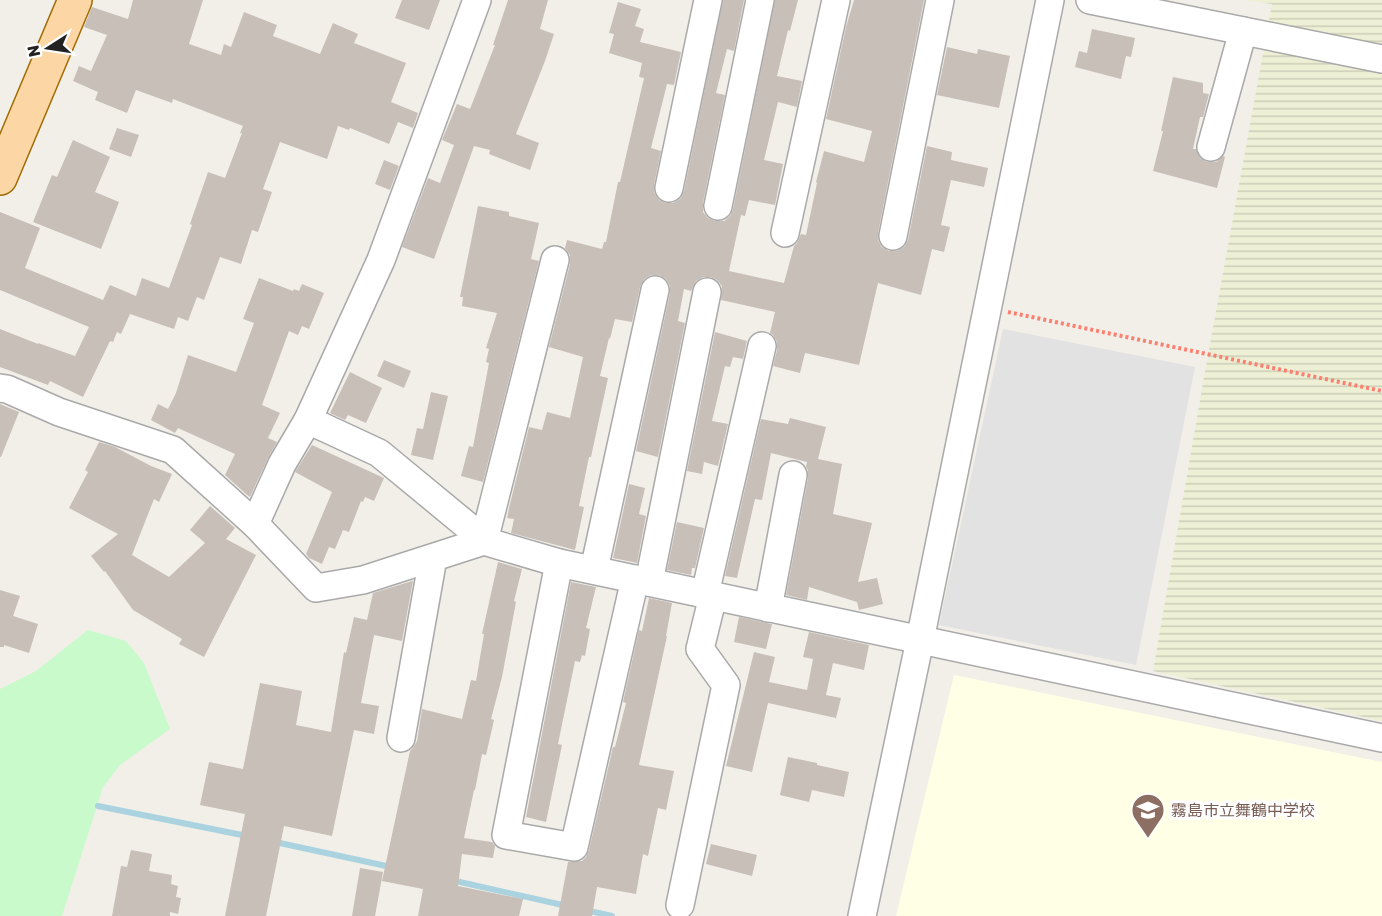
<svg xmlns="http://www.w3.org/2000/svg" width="1382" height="916" viewBox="0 0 1382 916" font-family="Rubik,'Noto Sans JP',sans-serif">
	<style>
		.education { fill: #ffffe5 }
		.farmland { fill: url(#farmland-rules) }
		.park { fill: #c8facc }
		.parking { fill: #e2e2e2 }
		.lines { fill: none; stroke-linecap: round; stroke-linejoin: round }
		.stream { stroke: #aad3df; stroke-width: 6 }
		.building { fill: #c7bfb8 }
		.minor-casing { stroke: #a9a9a9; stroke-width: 30 }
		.major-casing { stroke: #a06b00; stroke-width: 36 }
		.path { stroke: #fa8072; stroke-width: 4; stroke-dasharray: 3 3; stroke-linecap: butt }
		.minor { stroke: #fff; stroke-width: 27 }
		.major { stroke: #fcd6a4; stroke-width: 33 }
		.labels { text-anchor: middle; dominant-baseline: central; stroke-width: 6; stroke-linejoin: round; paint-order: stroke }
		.education-label { font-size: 16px; fill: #785e54; stroke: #fff; text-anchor: start }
	</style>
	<defs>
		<pattern id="farmland-rules" width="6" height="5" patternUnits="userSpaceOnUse" patternTransform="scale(1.5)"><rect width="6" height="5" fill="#eef0d5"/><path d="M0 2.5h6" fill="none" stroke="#ccceb7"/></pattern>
	</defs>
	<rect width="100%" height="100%" fill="#f2efe9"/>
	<path class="education" d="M954,675L1382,762V916H896Z"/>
	<path class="farmland" d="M1244,0H1382V721L1153,671L1204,377L1272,4Z"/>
	<path class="park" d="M88,630L126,641L144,663L170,729L120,765L103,787L62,916H0V689L36,671Z"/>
	<path class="parking" d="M1003,329L1195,367L1136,665L939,625Z"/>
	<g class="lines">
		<g class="stream">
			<path d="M98,806L247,836"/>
			<path d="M275,842L391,867"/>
			<path d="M451,880L567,906"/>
			<path d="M585,910L612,916"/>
		</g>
	</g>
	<g class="building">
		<path d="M133,0H203L189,44L221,55L224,44L231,47L244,12L277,25L273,36L320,54L333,23L358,34L354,43L406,63L391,102L418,113L413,128L398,122L389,144L350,128L349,130L338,126L327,159L280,142L263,189L272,192L258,232L252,230L241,264L220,257L204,300L197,297L188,321L178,317L174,329L130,314L121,334L117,332L113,342L110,341L83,397L50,381L48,385L0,367V329L38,344V343L75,356L89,327L0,290V212L40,228L25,268L103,300L110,285L136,296L142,278L169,288L192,225L190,224L208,172L225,178L242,133H240L243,126L173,99L172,103L136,90L127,113L95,100L98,92L73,81L79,66L91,71L107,35L84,27L92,7L128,19Z"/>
		<path d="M402,0H440L429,30L395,18Z"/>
		<path d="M508,0H548L540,29L554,34L545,61L516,134L539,143L530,170L489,154L490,150L474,146L434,259L402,247L428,178L440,183L454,145L442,140L457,104L470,109L495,45H493Z"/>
		<path d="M723,0H744L734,51L727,49L716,93L725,95L703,203V212L708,218L715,221H724L730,216L733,209L775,0H798L790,31L788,30L777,76L802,81L797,107L778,102L764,160L783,164L775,205L749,200L745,216L741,215L729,271L784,283L794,246L797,243L801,234L806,235L817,183L816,182L824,151L864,162L872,131L826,119L846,27L854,0H924L878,233V240L882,247L889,251H897L904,247L908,240L927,146L952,152L951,160L988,168L984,187L951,180L941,225L950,227L944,252L932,249L921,295L878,283L859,365L805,353L800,373L773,366L777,350V342L773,335L770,333L775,312L721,300L722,286L717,280L711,277H703L696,281L691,291L684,289L678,321L685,323L658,457L636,451L670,293V286L666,279L659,275H651L644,279L640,287L632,322L615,319L610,339L609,338L600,376L608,378L591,457H589L579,506L584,507L575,550L511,533L514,519L507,518L509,508L529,427L542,430L547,412L570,418L583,357L549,347L570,264V255L565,248L567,240L602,249L604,242H606L618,182H620L644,78L639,77L642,63L609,53L614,34L609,33L618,2L641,9L635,26L644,29L640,42L681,52L674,85L667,84L651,148L661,151L654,185V192L659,200L666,203H673L680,199L684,191Z"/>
		<path d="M1092,29L1135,38L1131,57L1126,56L1121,79L1075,67L1079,51L1087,53Z"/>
		<path d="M947,47L977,54L978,49L1010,56L999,108L937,95Z"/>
		<path d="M1173,77L1203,83V93L1209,94L1203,117H1200L1193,149H1196L1200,158L1207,162H1216L1223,156L1225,157L1217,188L1153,171L1163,131H1161Z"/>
		<path d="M117,128L139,135L131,157L109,149Z"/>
		<path d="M73,140L110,157L95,192L119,202L101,249L33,222L52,175L57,177Z"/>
		<path d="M384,160L399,166L390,190L375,184Z"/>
		<path d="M478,206L509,212V216L539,223L531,259L539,261L483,482L461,476L469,446L473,447L489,363L486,362L489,349L486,348L497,313L462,306L463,297H460Z"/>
		<path d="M259,278L293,291L294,289L299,291L302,284L324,293L309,329L302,326L298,335L289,331L262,405L280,413L268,438L277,442L268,458L250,497L246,494L225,475L235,454L178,428L175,433L151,420L158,404L168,409L176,393L188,355L236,372L254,323L243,319Z"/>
		<path d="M715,332L747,341L743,359L733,357L730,367L725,366L712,421L728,424L718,466L704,462L702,474L687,471Z"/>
		<path d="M384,360L411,371L404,388L377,376Z"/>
		<path d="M350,372L382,388L366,423L348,415L345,420L330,413Z"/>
		<path d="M431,392L448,396L433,460L411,455L417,428L423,429Z"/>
		<path d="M0,404L19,412L1,457H0Z"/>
		<path d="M790,418L826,427L818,459L842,464L833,514L872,523L858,582L877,578L883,604L859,610L857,602L809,587L807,600L786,595L808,478V470L806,467L807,462L771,453L762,500L755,499L737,578L725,576L761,419L788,424Z"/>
		<path d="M99,442L115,447L151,466L172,474L159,502L154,499L132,555L169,577L205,543L190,530L210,506L235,528L226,539L256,555L204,657L179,644L182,639L133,610L105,571L104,572L91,556L118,534L69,508L88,472L85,470Z"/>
		<path d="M312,445L384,478L374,501L365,497L363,502L361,501L349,532L343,530L335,549L329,547L322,564L309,558L306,554L332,492L295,472Z"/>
		<path d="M629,484L645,488L639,514L646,516L637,563L613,558Z"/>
		<path d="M677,522L704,528L695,568H692L691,575L667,570Z"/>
		<path d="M498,562L522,569L514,601L516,602L502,677L491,719L494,720L486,755L482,754L475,790H474L464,838L492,842L495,846L493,858L462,854L458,886L523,899L519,916H418L423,889L382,881L410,751L413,748L417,741L422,709L462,719L471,680L476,681L484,634H482Z"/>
		<path d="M412,581H413L402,641L374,635L361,703L379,706L374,734L354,730L332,836L284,826L266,916H225L245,814L200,805L209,762L243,769L260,683L302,691L296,725L331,732L344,652L346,653L354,617L367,620L373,593Z"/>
		<path d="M571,582L596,587L586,628L590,629L585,656L582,655L580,662L575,661L558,744L562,745L546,822L526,817Z"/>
		<path d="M0,590L20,596L13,616L38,624L29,653L4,645V647H0Z"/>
		<path d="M649,598L672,603L666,636H667L639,765L674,771L666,810L658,808L648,856L643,854L636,894L597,887L592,916H558L568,862L582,861L586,857L589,850L613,747H615L626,703L623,702L639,630L642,631Z"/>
		<path d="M739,617L772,624L766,649L734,642Z"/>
		<path d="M809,632L869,645L864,670L833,663L826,695L841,698L836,718L768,703L752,772L726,766L754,652L775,657L769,682L807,690L813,659L803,657Z"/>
		<path d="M788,757L817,763V765L849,772L844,797L812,790L809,802L780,795Z"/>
		<path d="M711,844L757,855L752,876L706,864Z"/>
		<path d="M131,850L152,854L149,871L172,875L171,884L178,886L176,897L181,898L178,914L170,912V916H112L121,866L127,867Z"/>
		<path d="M360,868L383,872L375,916H352Z"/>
	</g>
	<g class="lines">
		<g class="minor-casing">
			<g id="minor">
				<path d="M1090,0L1382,59"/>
				<path d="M1211,147L1243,31"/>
				<path d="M669,188L708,0"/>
				<path d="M718,206L760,0"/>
				<path d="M785,233L836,0"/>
				<path d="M893,236L940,0"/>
				<path d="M0,388L7,389L59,412L173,450L255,524L316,588L363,580L484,541"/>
				<path d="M308,420L379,453L476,533L484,541L559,563L1382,738"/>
				<path d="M255,524L282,464L308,420L381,260L477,0"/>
				<path d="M484,541L555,260"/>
				<path d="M559,563L506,835L574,847L635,579"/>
				<path d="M594,570L655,290"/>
				<path d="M649,582L707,292"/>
				<path d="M705,594L762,346"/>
				<path d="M768,608L793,475"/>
				<path d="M401,738L433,558"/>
				<path d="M680,905L726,685L700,649L713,596"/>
				<path d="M862,916L920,640L1050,0"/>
			</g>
		</g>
		<g class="major-casing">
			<path id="major" d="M0,178L75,0"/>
		</g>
		<path class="path" d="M1008,312L1382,391"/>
		<use href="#minor" class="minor"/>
		<use href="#major" class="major"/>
	</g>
	<defs>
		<g id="school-pin" transform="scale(1.725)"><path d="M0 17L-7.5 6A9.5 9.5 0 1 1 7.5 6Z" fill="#8d6e63" stroke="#fff"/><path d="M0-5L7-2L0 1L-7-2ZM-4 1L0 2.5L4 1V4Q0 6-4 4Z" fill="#fff"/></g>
	</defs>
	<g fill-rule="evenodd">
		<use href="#school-pin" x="1148" y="810"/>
	</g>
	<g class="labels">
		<g class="education-label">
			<text x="1171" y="810">霧島市立舞鶴中学校</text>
		</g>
	</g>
	<g transform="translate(48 48) rotate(258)" stroke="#ffffff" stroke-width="4.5" paint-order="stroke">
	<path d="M0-4.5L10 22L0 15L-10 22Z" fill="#222222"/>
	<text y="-9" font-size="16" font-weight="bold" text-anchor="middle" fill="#222222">N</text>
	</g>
</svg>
